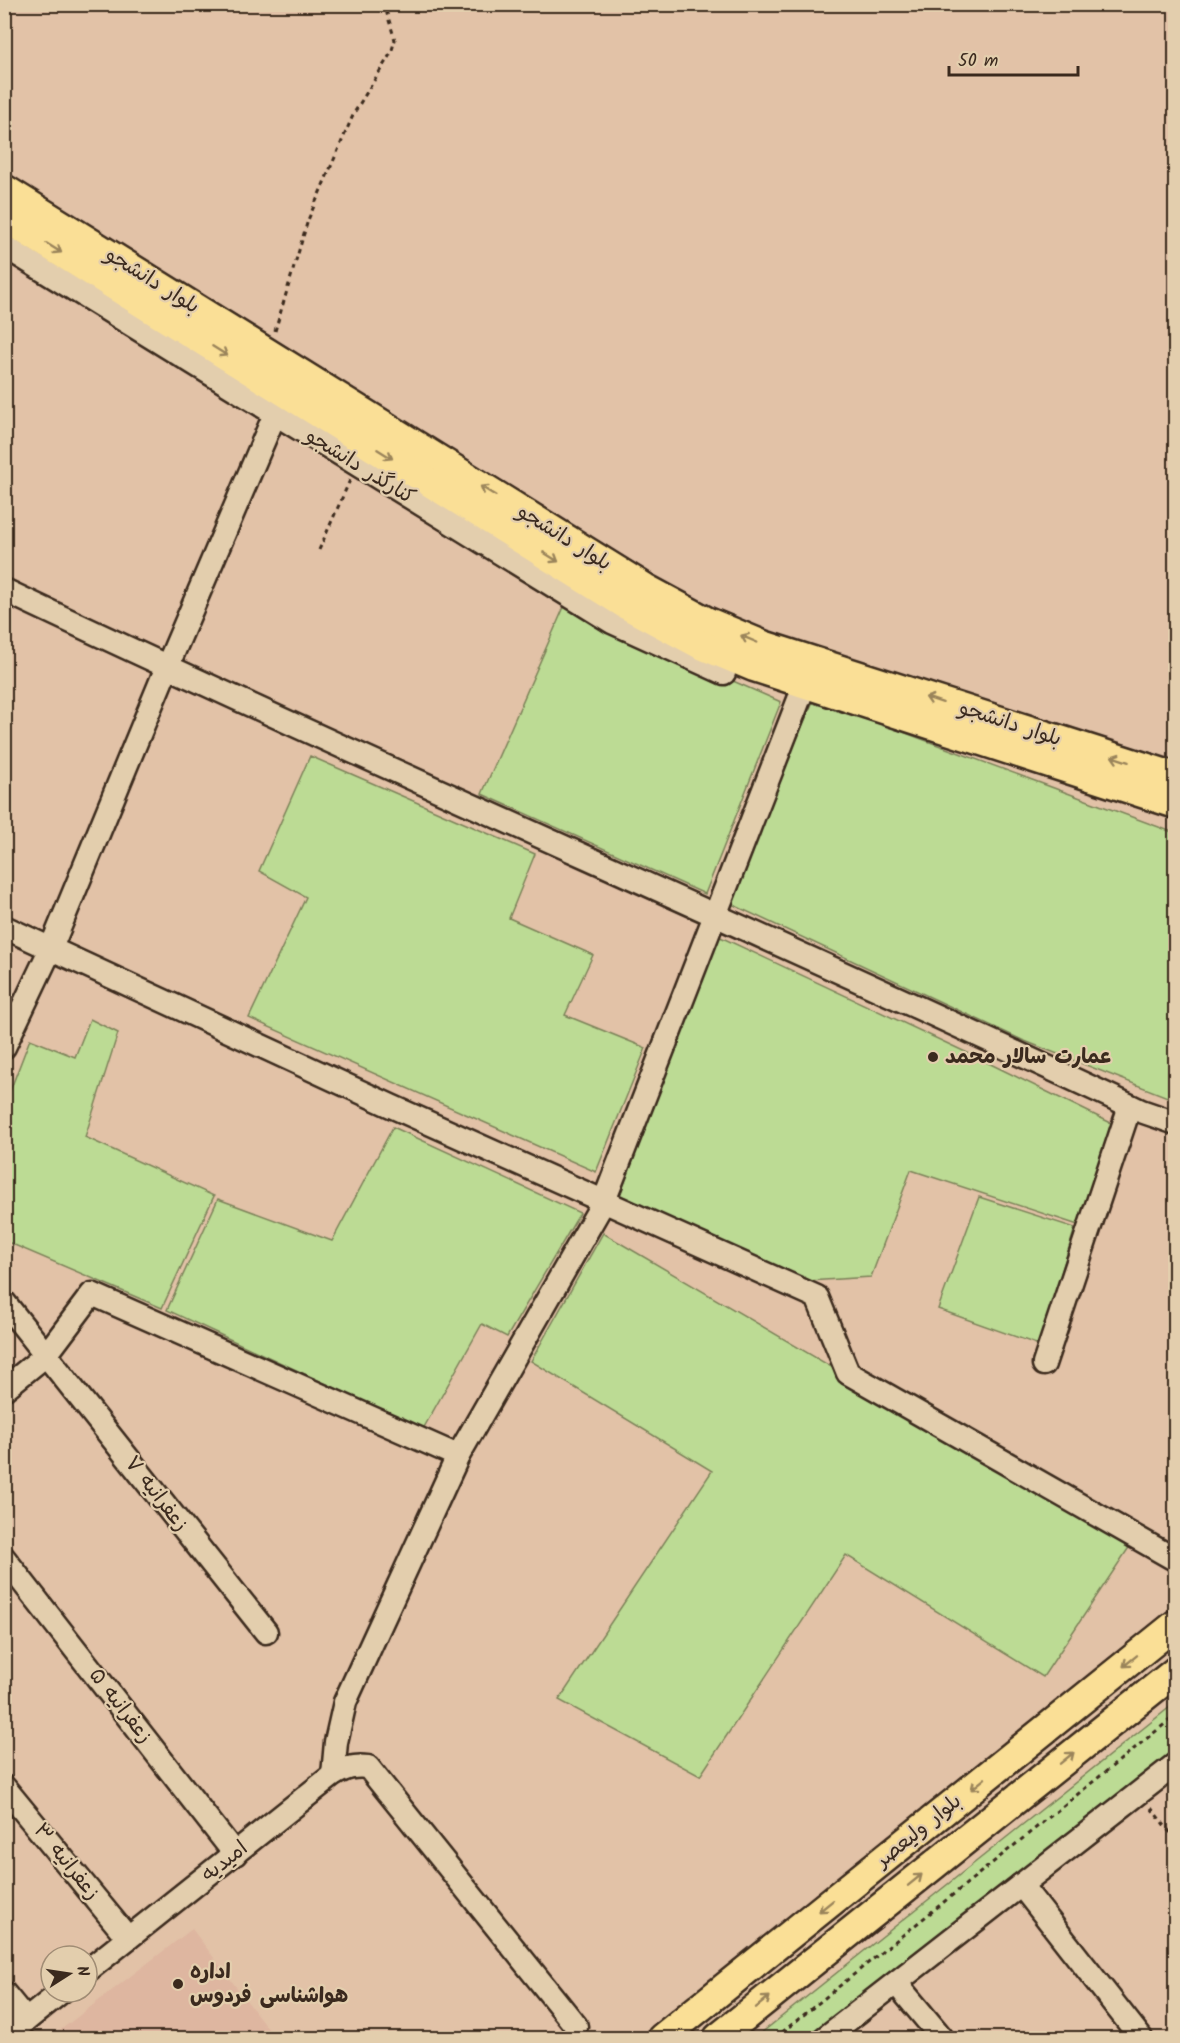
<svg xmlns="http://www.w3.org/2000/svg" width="1180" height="2043" viewBox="0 0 1180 2043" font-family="Kalam,'Playpen Sans Arabic',sans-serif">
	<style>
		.built { fill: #deb6a0 }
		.green { fill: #bcdb94; stroke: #7c8259; stroke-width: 1.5 }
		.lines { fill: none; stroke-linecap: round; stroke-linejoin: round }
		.minor-casing { stroke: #3b2a1e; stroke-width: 27 }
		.major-casing { stroke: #3b2a1e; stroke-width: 33 }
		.path { stroke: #3b2a1e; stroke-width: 3; stroke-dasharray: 4.5 4.5; stroke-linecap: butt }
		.minor { stroke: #e3cead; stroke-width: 22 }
		.major { stroke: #fadf96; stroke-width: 28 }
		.oneway { stroke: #9a845a }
		.poi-dot { fill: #3b2a1e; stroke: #e3cead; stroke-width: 2 }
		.labels { text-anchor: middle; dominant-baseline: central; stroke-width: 4.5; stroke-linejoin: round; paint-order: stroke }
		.street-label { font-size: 21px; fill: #3b2a1e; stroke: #e3cead }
		.poi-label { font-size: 21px; font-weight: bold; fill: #3b2a1e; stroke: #e3cead; text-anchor: start }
	</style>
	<rect width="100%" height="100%" fill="#e2c2a7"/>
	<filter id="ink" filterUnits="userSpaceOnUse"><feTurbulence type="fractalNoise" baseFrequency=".0167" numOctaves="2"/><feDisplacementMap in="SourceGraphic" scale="12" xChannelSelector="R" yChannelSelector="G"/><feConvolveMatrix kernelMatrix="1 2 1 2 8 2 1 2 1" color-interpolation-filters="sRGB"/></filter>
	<g filter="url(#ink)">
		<path class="built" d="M192,1929L275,2038H50Z"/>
		<g class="green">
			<path d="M564,607L781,702L705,894L482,794Z"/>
			<path d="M814,699L1175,833V1100L1022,1040L727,902Z"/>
			<path d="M310,756L535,854L509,918L593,955L565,1015L646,1048L596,1172L249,1018L306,897L259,871Z"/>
			<path d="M714,934L974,1056L1111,1123L1081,1226L911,1170L871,1277L808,1281L699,1231L615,1196Z"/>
			<path d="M90,1019L118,1033L85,1137L214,1196L162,1308L5,1241V1104L30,1039L75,1057Z"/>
			<path d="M393,1127L580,1213L507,1337L482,1324L423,1429L167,1310L218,1199L332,1241Z"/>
			<path d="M979,1197L1075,1228L1039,1345L938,1309Z"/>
			<path d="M603,1233L1132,1543L1043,1677L846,1555L700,1776L559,1700L712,1471L531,1361Z"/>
			<path d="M1175,1703V1751L820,2038H755Z"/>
		</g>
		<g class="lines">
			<g class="minor-casing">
				<g id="minor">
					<path d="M4,246L612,622L724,673"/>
					<path d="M4,590C381,769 764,933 1141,1111L1176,1123"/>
					<path d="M4,927L391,1106L817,1297L848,1373L1176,1560"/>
					<path d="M4,1047L51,948L167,667L275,414"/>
					<path d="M4,1302L266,1632"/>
					<path d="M1044,1364L1130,1106"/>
					<path d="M4,1389L46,1355L92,1294L458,1456"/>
					<path d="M4,1558L235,1854"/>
					<path d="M333,1775L336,1742L345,1702L458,1456L604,1201L805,684"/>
					<path d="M4,1787L128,1938"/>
					<path d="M1021,1885L1141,2038"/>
					<path d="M87,1971L333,1775C345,1768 354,1765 368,1767L576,2026"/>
					<path d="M896,1983L942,2038"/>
					<path d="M4,1993L26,2020"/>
					<path d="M4,2038L61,1992"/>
					<path d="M825,2038L1176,1764"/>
				</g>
			</g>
			<g class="major-casing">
				<g id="major">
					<path d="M4,189L645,588L708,622L763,645L1176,777"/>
					<path d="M4,217L628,606L699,644L754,667L1176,804"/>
					<path d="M662,2038L1176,1624"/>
					<path d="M718,2038L1176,1671"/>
				</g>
			</g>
			<g class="path">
				<path d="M275,331L308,220L354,113L391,53L395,40L384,4"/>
				<path d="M319,550L350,480"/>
				<path d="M1151,1808L1176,1840"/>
				<path d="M775,2038L1176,1715"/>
			</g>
			<use href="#minor" class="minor"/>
			<use href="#major" class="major"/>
		</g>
		<defs><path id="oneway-shaft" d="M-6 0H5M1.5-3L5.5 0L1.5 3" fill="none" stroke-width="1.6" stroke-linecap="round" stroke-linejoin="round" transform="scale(1.5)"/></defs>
		<g class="oneway">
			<use href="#oneway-shaft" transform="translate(54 248) rotate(32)"/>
			<use href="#oneway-shaft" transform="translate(220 351) rotate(32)"/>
			<use href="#oneway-shaft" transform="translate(385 454) rotate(32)"/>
			<use href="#oneway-shaft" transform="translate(488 491) rotate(-148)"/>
			<use href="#oneway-shaft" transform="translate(551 557) rotate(32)"/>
			<use href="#oneway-shaft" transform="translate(749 639) rotate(-157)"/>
			<use href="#oneway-shaft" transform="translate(934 700) rotate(-162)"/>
			<use href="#oneway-shaft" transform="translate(1120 759) rotate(-162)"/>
			<use href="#oneway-shaft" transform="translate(1130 1661) rotate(141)"/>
			<use href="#oneway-shaft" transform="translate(1067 1758) rotate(-39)"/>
			<use href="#oneway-shaft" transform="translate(978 1784) rotate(141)"/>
			<use href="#oneway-shaft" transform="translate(915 1880) rotate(-39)"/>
			<use href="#oneway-shaft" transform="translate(826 1906) rotate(141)"/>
			<use href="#oneway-shaft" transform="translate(763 2002) rotate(-39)"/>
		</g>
	</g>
	<g class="poi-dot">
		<circle cx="933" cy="1057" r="6"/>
		<circle cx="178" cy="1984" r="6"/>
	</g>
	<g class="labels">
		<g class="street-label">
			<text transform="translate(152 281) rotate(32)">بلوار دانشجو</text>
			<text transform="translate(360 467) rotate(32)">کنارگذر دانشجو</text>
			<text transform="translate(564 538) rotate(32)">بلوار دانشجو</text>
			<text transform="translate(1010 724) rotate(18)">بلوار دانشجو</text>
			<text transform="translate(156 1494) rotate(52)">زعفرانیه ۷</text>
			<text transform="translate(120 1706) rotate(52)">زعفرانیه ۵</text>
			<text transform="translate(919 1831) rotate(-39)">بلوار ولیعصر</text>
			<text transform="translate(66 1862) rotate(51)">زعفرانیه ۳</text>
			<text transform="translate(225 1862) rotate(-38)">امیدیه</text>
		</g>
		<g class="poi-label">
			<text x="945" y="1057">عمارت سالار محمد</text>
			<text x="190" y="1972">اداره<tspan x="190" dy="24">هواشناسی فردوس</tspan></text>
		</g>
	</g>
	<rect width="1180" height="2043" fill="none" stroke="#e3cead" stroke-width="24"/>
	<rect x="12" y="12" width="1156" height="2019" fill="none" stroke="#3b2a1e" stroke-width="2" filter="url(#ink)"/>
	<g transform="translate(69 1974) rotate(78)"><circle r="28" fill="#e3cead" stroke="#a08c74" stroke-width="1.5"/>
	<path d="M0-4.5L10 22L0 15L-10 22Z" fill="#3b2a1e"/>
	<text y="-9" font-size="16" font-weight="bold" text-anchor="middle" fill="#3b2a1e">N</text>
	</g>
	<path d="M949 66v9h129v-9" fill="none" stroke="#3b2a1e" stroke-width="3"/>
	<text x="958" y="66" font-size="18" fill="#3b2a1e" stroke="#e3cead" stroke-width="4.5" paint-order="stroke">50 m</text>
</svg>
